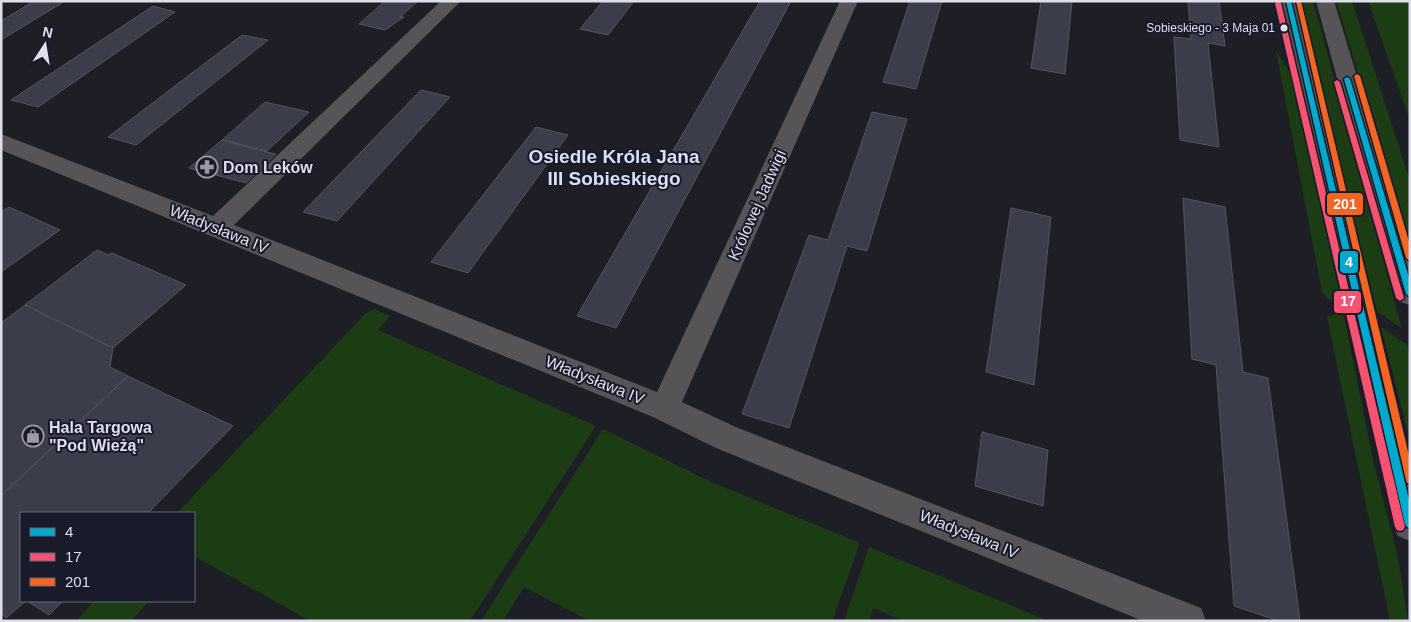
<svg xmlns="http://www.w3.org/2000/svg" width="1411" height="622" viewBox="0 0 1411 622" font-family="Arial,sans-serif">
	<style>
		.green { fill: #1c3d14 }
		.building { fill: #3c3d4b; stroke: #54565d }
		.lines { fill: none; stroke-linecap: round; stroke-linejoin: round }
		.minor { fill: #565456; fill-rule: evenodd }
		.tertiary { fill: #565456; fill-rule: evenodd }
		.bus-1-casing { stroke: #191a2a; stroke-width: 3 }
		.bus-2-casing { stroke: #191a2a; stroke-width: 3 }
		.bus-3-casing { stroke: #191a2a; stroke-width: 3 }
		.bus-1 { fill: #00a9ce; fill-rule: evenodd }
		.bus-2 { fill: #f65372; fill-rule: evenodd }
		.bus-3 { fill: #f26522; fill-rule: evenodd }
		.bus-dot { fill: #dedfeb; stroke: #191a2a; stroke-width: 2 }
		.labels { text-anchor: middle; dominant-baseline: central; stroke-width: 4; stroke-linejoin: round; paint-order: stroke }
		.far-bus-label { font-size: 12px; fill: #dedfeb; stroke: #191a2a; text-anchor: end }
		.poi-label { font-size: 16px; font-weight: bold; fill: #dedfeb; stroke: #191a2a; text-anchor: start }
		.street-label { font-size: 16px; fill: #dedfeb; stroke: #191a2a }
		.quarter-label { font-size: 19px; font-weight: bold; fill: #dbdff5; stroke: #191a2a }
		.line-badge { stroke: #191a2a; stroke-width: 2 }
		.badge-label { font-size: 14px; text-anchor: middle; font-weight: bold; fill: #fff }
	</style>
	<rect width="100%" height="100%" fill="#1d1e26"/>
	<g class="green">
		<path d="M1299,1H1313L1402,329L1377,311Z"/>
		<path d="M1336,1H1352L1410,181V243Z"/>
		<path d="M1368,1H1410V120Z"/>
		<path d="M1276,51L1292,75L1342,304L1328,299L1322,292Z"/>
		<path d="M375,309L390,316L378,330L596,426L470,621H310L194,556V513H177L365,314Z"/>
		<path d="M1338,313L1344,316L1374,464L1398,558L1408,621H1390L1327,317Z"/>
		<path d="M1381,327L1407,345L1410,354V441Z"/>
		<path d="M603,429L709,481L860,543L832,621H590L524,587L503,621H481Z"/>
		<path d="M869,547L1049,621H903L874,608L869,621H844Z"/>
		<path d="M94,601H149L131,621H76Z"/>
	</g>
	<g class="building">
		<path d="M34,1H65L1,40V21Z"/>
		<path d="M385,1H418L400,17H404L385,30L359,24Z"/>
		<path d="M603,1H634L608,35L580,29Z"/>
		<path d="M760,1H791L616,328L577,316Z"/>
		<path d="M910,1H942L916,89L883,82Z"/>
		<path d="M1041,1H1072L1065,74L1031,68Z"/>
		<path d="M1188,1H1219L1225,46L1208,43L1219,147L1180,140L1174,37L1191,39Z"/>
		<path d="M153,6L175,12L38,107L11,100Z"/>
		<path d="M242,35L268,40L136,145L108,137Z"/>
		<path d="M421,90L450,97L337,221L303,212Z"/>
		<path d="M265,102L309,112L267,151L222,140Z"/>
		<path d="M872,112L907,119L867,251L847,246L789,428L742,414L809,235L828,240Z"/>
		<path d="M536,127L568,135L468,273L431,262Z"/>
		<path d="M222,140L258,150L276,154L246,183L189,168Z"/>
		<path d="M1183,198L1225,207L1243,372L1268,378L1300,621H1279L1234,606L1216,365L1192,359Z"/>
		<path d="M9,207L60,230L1,272V212Z"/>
		<path d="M1011,208L1051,217L1034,385L986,372Z"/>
		<path d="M97,250L108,255L112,253L186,285L113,348L25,305Z"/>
		<path d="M25,305L113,348L110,367L128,376L1,496V323Z"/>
		<path d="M128,376L233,426L148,513H21V601H26L6,618L1,613V496Z"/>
		<path d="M982,432L1048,450L1043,506L975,486Z"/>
		<path d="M27,601H63L49,615Z"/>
	</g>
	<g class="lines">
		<path class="minor" d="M441,1H461L234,225L657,392L840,1H858L682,402L738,428L1201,608L1206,621H1143L716,448L653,417L1,150V134L213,216Z"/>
		<g class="tertiary">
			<path d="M1279,1H1297L1410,456V541L1398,536L1393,525Z"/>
			<path d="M1316,1H1334L1410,250V305L1400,302L1396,295Z"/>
		</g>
		<g class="bus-1-casing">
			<g id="bus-1">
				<path d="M1286,1H1291L1410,504V528L1407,527L1405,524Z"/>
				<path d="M1347,77L1350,79L1410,281V297L1406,294L1344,79Z"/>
			</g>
		</g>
		<g class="bus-2-casing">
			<g id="bus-2">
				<path d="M1278,1L1281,3L1405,527L1403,530L1400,531L1397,530L1395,527L1275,3Z"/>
				<path d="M1337,80L1340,82L1404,298L1400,301L1396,298L1334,82Z"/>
			</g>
		</g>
		<g class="bus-3-casing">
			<g id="bus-3">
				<path d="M1296,1H1301L1410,460V484L1407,483L1406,480Z"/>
				<path d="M1357,74L1360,76L1410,245V261L1406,258L1354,76Z"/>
			</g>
		</g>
		<use href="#bus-1" class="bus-1"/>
		<use href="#bus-2" class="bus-2"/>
		<use href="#bus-3" class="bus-3"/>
	</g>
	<defs>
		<g id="pharmacy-ring" transform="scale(1.125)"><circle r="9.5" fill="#191a2a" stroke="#9a9ba6" stroke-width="1.5"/><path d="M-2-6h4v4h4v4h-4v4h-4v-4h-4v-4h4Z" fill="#9a9ba6"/></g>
		<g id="shop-ring" transform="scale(1.125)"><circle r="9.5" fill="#191a2a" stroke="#9a9ba6" stroke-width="1.5"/><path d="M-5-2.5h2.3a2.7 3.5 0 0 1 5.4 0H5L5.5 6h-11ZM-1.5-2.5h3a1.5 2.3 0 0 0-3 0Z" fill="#9a9ba6"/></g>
	</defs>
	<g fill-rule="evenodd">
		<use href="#pharmacy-ring" x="207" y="167"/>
		<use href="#shop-ring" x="33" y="436"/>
	</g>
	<circle class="bus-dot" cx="1284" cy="28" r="4.5"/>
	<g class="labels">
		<g class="far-bus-label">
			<text x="1275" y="28">Sobieskiego - 3 Maja 01</text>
		</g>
		<g class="poi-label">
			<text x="223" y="167">Dom Leków</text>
			<text x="49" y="427">Hala Targowa<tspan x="49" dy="18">"Pod Wieżą"</tspan></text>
		</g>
		<g class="street-label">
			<text transform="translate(757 205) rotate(-66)">Królowej Jadwigi</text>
			<text transform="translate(219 229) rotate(22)">Władysława IV</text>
			<text transform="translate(595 380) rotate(22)">Władysława IV</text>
			<text transform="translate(969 534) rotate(22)">Władysława IV</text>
		</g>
		<g class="quarter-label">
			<text x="614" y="156">Osiedle Króla Jana<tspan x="614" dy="22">III Sobieskiego</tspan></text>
		</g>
	</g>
	<g class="line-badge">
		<rect x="1326" y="192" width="38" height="24" rx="5" fill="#f26522"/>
		<rect x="1339" y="250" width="20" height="24" rx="5" fill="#00a9ce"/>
		<rect x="1333" y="290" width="29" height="24" rx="5" fill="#f65372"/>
	</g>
	<g class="badge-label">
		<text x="1345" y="209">201</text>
		<text x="1349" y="267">4</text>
		<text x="1348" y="306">17</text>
	</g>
	<rect width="1411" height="622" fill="none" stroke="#dedfeb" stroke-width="5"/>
	<rect x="20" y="512" width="175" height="90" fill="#191a2a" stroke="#686977"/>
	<rect x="30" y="528" width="25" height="8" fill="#00a9ce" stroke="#686977"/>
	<text x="65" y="537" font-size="15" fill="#dedfeb">4</text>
	<rect x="30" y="553" width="25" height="8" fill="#f65372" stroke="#686977"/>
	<text x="65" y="562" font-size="15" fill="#dedfeb">17</text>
	<rect x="30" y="578" width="25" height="8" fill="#f26522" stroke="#686977"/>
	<text x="65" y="587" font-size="15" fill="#dedfeb">201</text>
	<g transform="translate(45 45) rotate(12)" stroke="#191a2a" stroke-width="4" paint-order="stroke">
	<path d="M0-4L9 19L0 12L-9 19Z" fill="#dedfeb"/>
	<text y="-8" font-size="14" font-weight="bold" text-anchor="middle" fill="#dedfeb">N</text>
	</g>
</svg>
